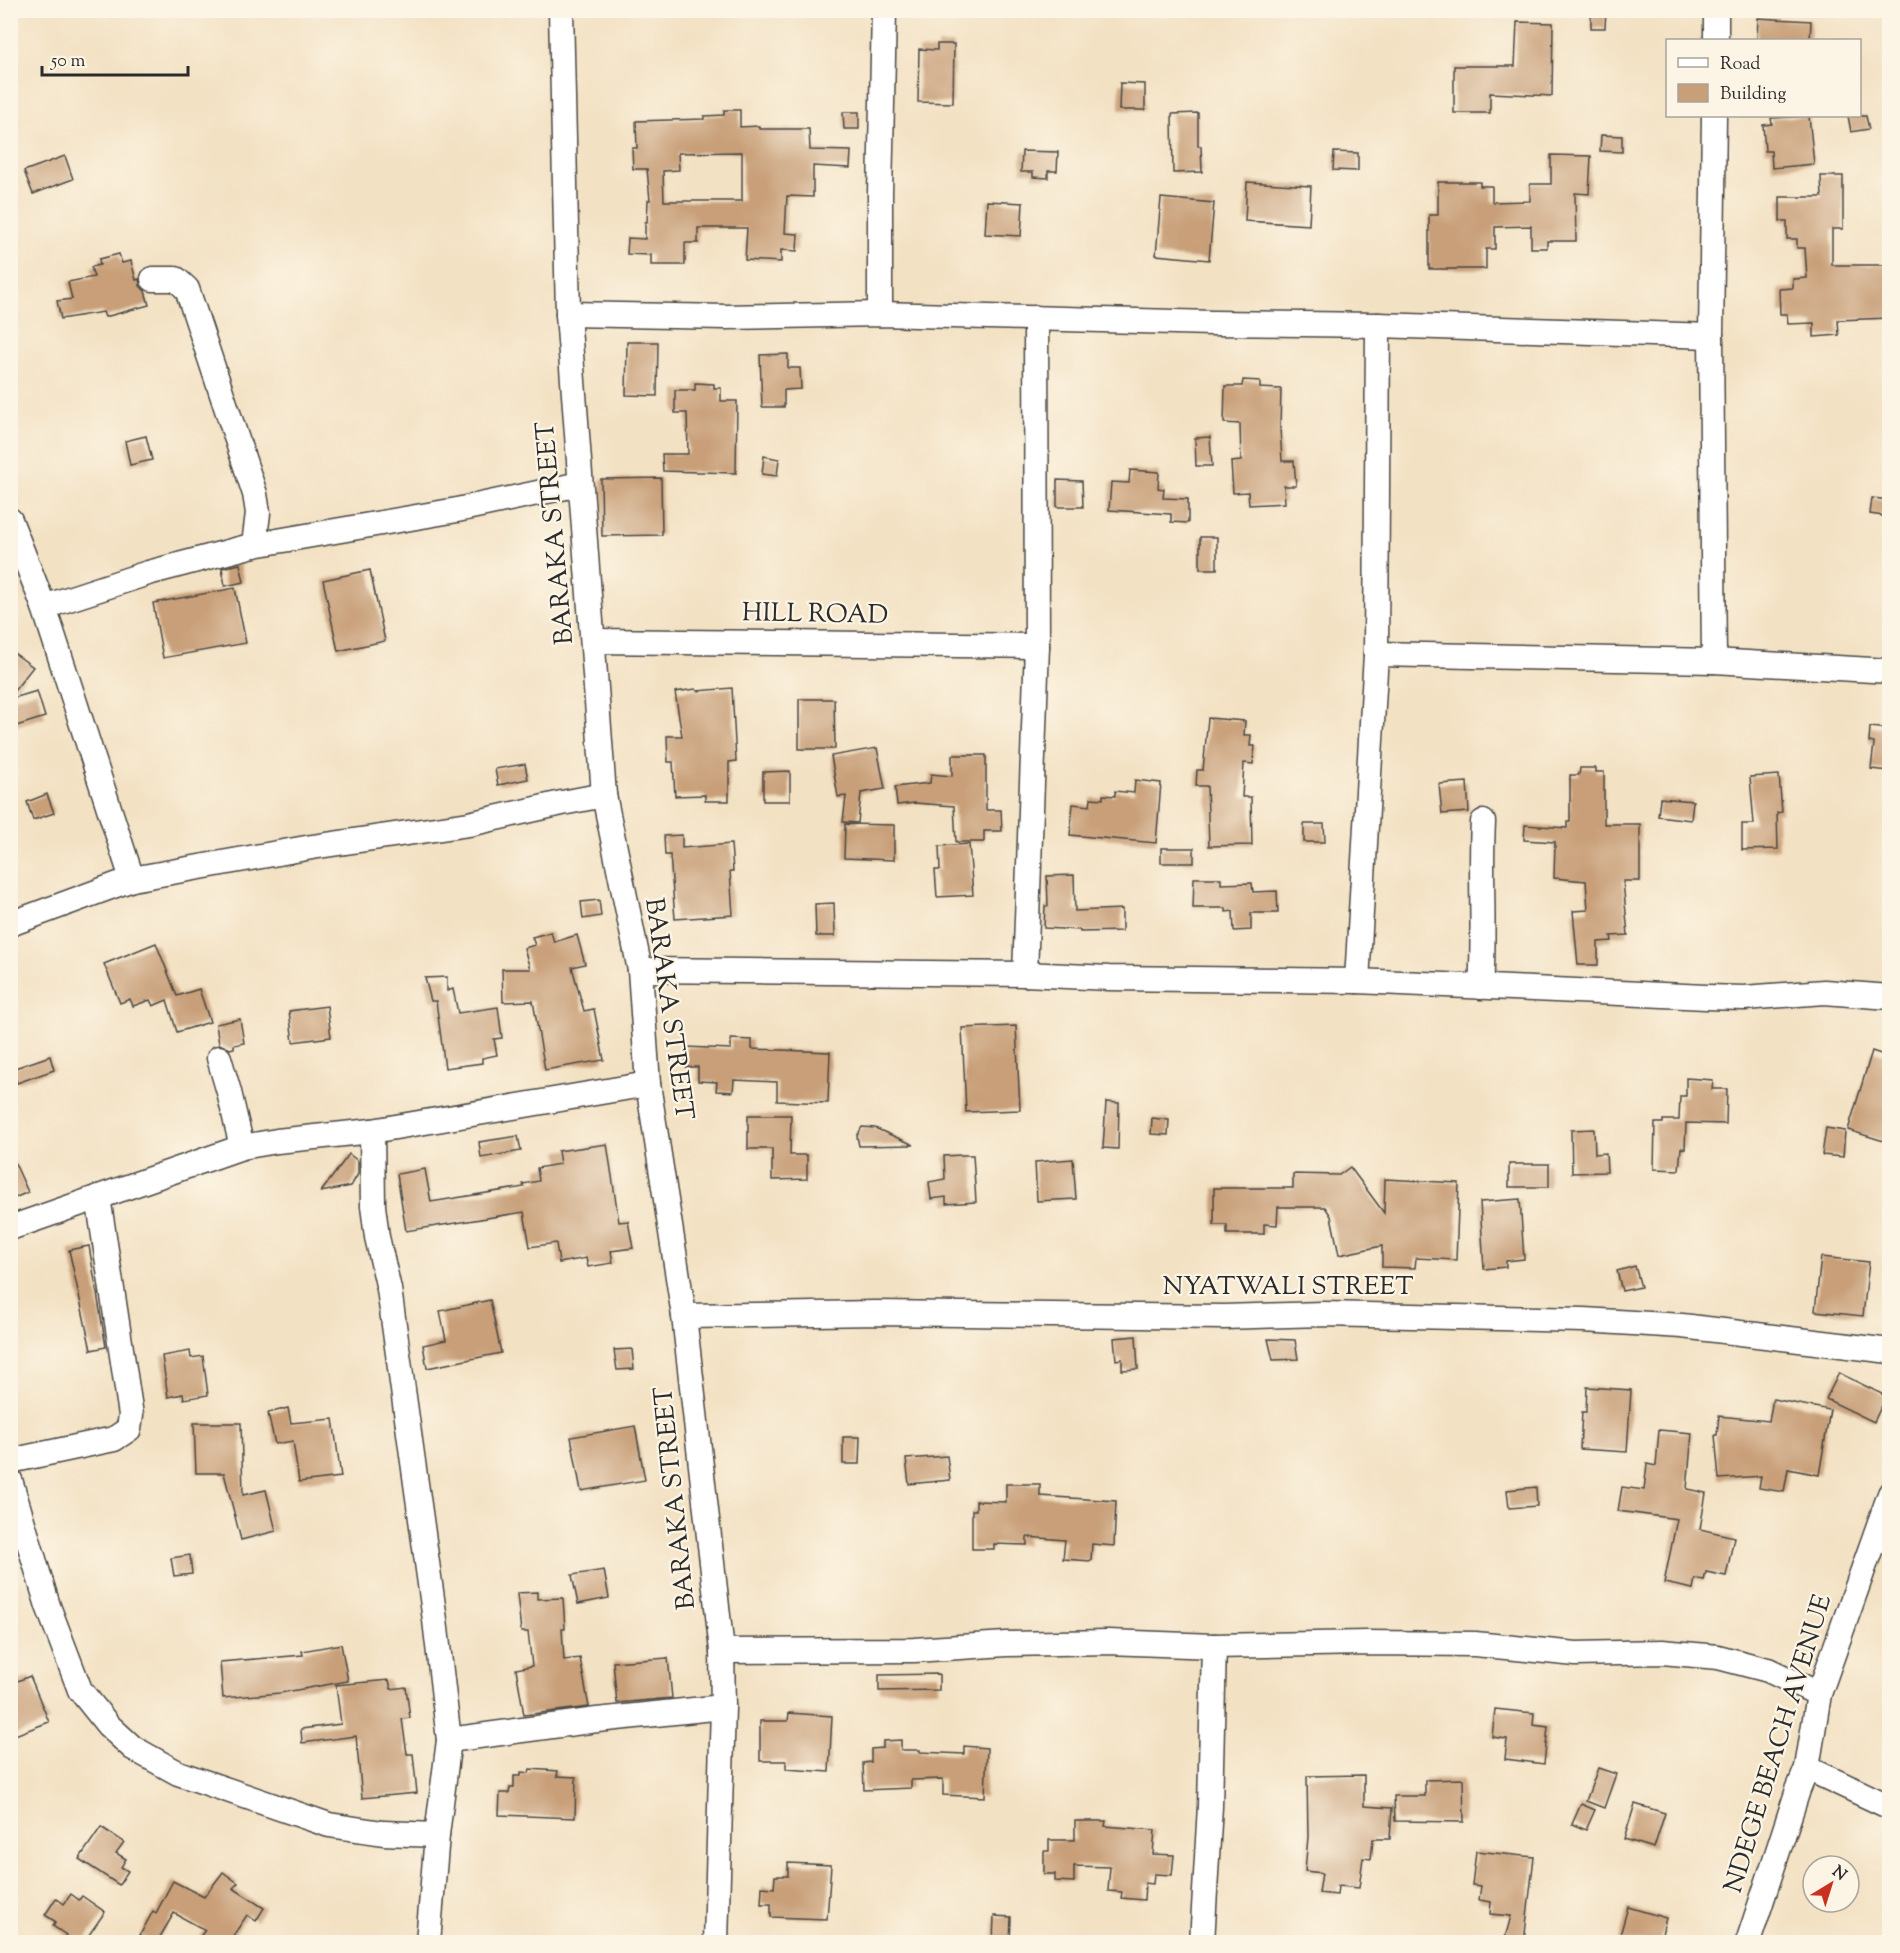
<svg xmlns="http://www.w3.org/2000/svg" width="1900" height="1953" viewBox="0 0 1900 1953" font-family="'Sorts Mill Goudy',serif">
	<style>
		.building { fill: #c89f78; fill-rule: evenodd }
		.lines { fill: none; stroke-linecap: round; stroke-linejoin: round }
		.minor-casing { stroke: #494642; stroke-width: 27 }
		.minor { stroke: #fff; stroke-width: 24 }
		.labels { text-anchor: middle; dominant-baseline: central; stroke-width: 4.5; stroke-linejoin: round; paint-order: stroke }
		.street-label { font-size: 26px; fill: #2b2b2b; stroke: #fcf5e5 }
	</style>
	<rect width="100%" height="100%" fill="#fcf5e5"/>
	<filter id="ink" filterUnits="userSpaceOnUse"><feTurbulence type="fractalNoise" baseFrequency=".0167" numOctaves="2"/><feDisplacementMap in="SourceGraphic" scale="12" xChannelSelector="R" yChannelSelector="G"/><feConvolveMatrix kernelMatrix="1 2 1 2 8 2 1 2 1" color-interpolation-filters="sRGB"/></filter>
	<filter id="wash" filterUnits="userSpaceOnUse"><feTurbulence type="fractalNoise" baseFrequency=".008" numOctaves="4" result="noise"/><feDisplacementMap in="SourceGraphic" scale="24" xChannelSelector="R" yChannelSelector="G"/><feGaussianBlur stdDeviation="1.35" result="paint"/><feColorMatrix in="noise" values="0 0 0 0 0 0 0 0 0 0 0 0 0 0 0 0 0 1.4 0 .05"/><feComposite in="paint" operator="in"/></filter>
	<g filter="url(#wash)">
		<rect width="100%" height="100%" fill="#f3e1c3"/>
		<g id="blocks">
			<g class="building">
				<path d="M1591,10H1606L1605,28H1591Z"/>
				<path d="M1758,18L1811,21L1810,40H1757Z"/>
				<path d="M1517,22L1553,23L1552,96L1490,93V113H1454V66H1515Z"/>
				<path d="M937,44H954L953,103L918,102L919,49L937,50Z"/>
				<path d="M1120,83L1145,84V110H1119Z"/>
				<path d="M724,110H740V127L759,126V129H809L810,150L851,151L850,168L813,166V197L787,196L785,233L798,234L797,251L781,250V262L745,260L747,228H698V243H685V265H651V255L627,254L628,238L645,239V222H647L648,200H650L647,169H633L632,148H637L636,121L704,119V116L724,115ZM742,152V201H664L663,171L679,170L678,153Z"/>
				<path d="M843,112H859V129H844Z"/>
				<path d="M1198,113V146H1201L1202,172L1173,173L1172,114Z"/>
				<path d="M1809,116L1814,164L1772,168L1771,151H1765L1763,125L1772,124L1771,118Z"/>
				<path d="M1848,116H1866L1869,129L1851,132Z"/>
				<path d="M1601,135L1622,136V152L1600,151Z"/>
				<path d="M1022,151L1058,152L1057,171H1048V178L1033,177V172H1021Z"/>
				<path d="M1334,152L1358,153V171L1333,170Z"/>
				<path d="M1551,155L1591,156L1589,194L1575,193L1576,241H1547V248H1531V226L1495,227V249H1486V269H1429V215H1438V182H1480V186H1492V202L1530,201V184H1551Z"/>
				<path d="M65,156L73,179L33,194L24,171Z"/>
				<path d="M1821,176H1843V229H1832V265H1890V318L1838,320L1839,335L1814,337V323L1788,324L1787,314H1780L1779,289L1793,288V279L1807,278L1805,248H1797V239H1787V221H1780V197H1822Z"/>
				<path d="M1247,182L1311,186L1309,225L1245,221Z"/>
				<path d="M1161,198L1214,203L1209,260L1156,255Z"/>
				<path d="M987,201L1023,203L1021,236L985,234Z"/>
				<path d="M119,254L122,263L131,261L136,280L139,279L140,286L145,291L149,305L105,317L103,312L61,319L57,301L72,299L68,282L94,277L91,267L100,265L99,259Z"/>
				<path d="M627,342H658L657,396L626,395Z"/>
				<path d="M788,354V368H800L801,389L784,390V407H762L760,355Z"/>
				<path d="M1243,380L1260,381V388L1281,389L1280,428L1282,461H1294L1296,486H1284L1285,503L1249,505L1248,492L1233,493L1231,462L1241,461L1240,424L1224,423L1225,386H1242Z"/>
				<path d="M695,383L714,384V388H721V401H737L736,473L663,471L662,454H688L687,413H675V390H695Z"/>
				<path d="M146,436L152,460L130,465L125,441Z"/>
				<path d="M1210,437L1212,466H1196L1195,438Z"/>
				<path d="M764,456L779,459L777,476L762,474Z"/>
				<path d="M1130,470L1159,472L1158,488L1164,489L1163,498L1188,499V523L1171,522V514L1109,510L1111,482L1129,483Z"/>
				<path d="M661,478L662,535L602,536L601,479Z"/>
				<path d="M1057,480L1082,481L1083,507H1057Z"/>
				<path d="M1872,498L1890,500V517L1870,514Z"/>
				<rect x="1200" y="537" width="17" height="32"/>
				<path d="M240,564L244,582L225,586L222,568Z"/>
				<path d="M370,570L385,641L338,651L323,580Z"/>
				<path d="M235,588L246,643L163,658L153,603Z"/>
				<path d="M10,650L33,667L10,696Z"/>
				<path d="M732,688L736,761L729,762V801H705V795L675,796L673,762H668L667,736H682L675,692L696,689L697,691Z"/>
				<path d="M37,691L45,717L10,728V699Z"/>
				<path d="M799,699H834L835,749H799Z"/>
				<path d="M1208,718L1245,721L1244,735H1251L1250,746H1255L1253,764L1244,763L1242,797H1251L1252,845L1209,846L1207,786H1196L1197,770H1203Z"/>
				<path d="M1870,727L1890,729V771L1871,769L1874,743L1869,742Z"/>
				<path d="M877,748L885,789L861,793L858,823L843,822L846,796L838,797L831,756Z"/>
				<path d="M952,755H986V810H1001L1002,831H984V842H956L954,806L915,803L897,805L895,787L930,783L931,774L952,776Z"/>
				<path d="M525,764L528,779L498,785L495,769Z"/>
				<path d="M1580,768H1596V772H1604V824H1640V881H1623L1628,935L1611,936L1612,941L1598,942V965H1578L1573,911L1588,910L1586,881L1554,878L1555,842L1524,840L1525,825L1567,828V821H1570V775H1579Z"/>
				<path d="M790,771V801H763V772Z"/>
				<path d="M1779,775L1782,812L1777,813L1778,849L1742,850V824H1754L1750,777Z"/>
				<path d="M1135,780L1161,783L1156,843L1070,835L1073,804L1090,806L1091,798L1103,799V795L1115,796V791L1134,793Z"/>
				<path d="M1467,782L1469,812L1442,814L1439,784Z"/>
				<path d="M47,794L54,813L33,820L27,802Z"/>
				<path d="M1660,798L1693,801L1691,820L1658,816Z"/>
				<path d="M845,824L894,825V860L844,858Z"/>
				<path d="M1304,824H1324L1325,842H1304Z"/>
				<path d="M682,835V848L731,844L733,871H730L733,915L675,919L670,855H665L664,836Z"/>
				<path d="M969,844L973,895L937,897L935,870H940L939,846Z"/>
				<rect x="1161" y="848" width="33" height="15"/>
				<path d="M1074,875L1075,911L1122,909V931L1080,932V930L1044,928L1045,906H1048L1047,876Z"/>
				<path d="M1194,878H1221V884L1252,883L1253,892L1277,891L1278,913H1251V930L1234,931L1233,911L1226,912V908H1193Z"/>
				<path d="M599,900L601,916L583,919L581,902Z"/>
				<path d="M834,903L835,936H816L815,904Z"/>
				<path d="M551,932L554,942L577,935L585,964L572,967L584,1011L594,1009L604,1060L545,1070L533,1001L503,1002L502,969H530L524,948L535,945L532,937Z"/>
				<path d="M156,943L177,996L199,989L210,1022L177,1032L167,1000L153,1006L150,1000L133,1006L130,999L120,1003L104,964Z"/>
				<path d="M447,977V991L453,989L458,1013L498,1007L502,1038L494,1039L497,1055L482,1058V1063L445,1068L436,1001H431L425,978Z"/>
				<path d="M327,1006L331,1037L293,1042L289,1011Z"/>
				<path d="M240,1019L244,1043L234,1045V1048L230,1049L219,1044L216,1024Z"/>
				<path d="M1016,1026L1020,1110L966,1112L962,1028Z"/>
				<path d="M731,1039L752,1040V1049L830,1052L828,1103L777,1101V1082L734,1080L733,1092L716,1091L717,1082L698,1081V1067H686V1047L731,1049Z"/>
				<path d="M1872,1051L1890,1057V1143L1848,1130Z"/>
				<path d="M50,1056L54,1070L17,1083L12,1069Z"/>
				<path d="M1686,1078L1713,1080L1712,1089H1727L1726,1124L1686,1123L1685,1149L1681,1148L1679,1170L1654,1169L1655,1123H1663V1120H1679L1680,1096H1686Z"/>
				<path d="M1106,1102L1119,1103L1118,1149L1103,1148Z"/>
				<path d="M748,1115H791L790,1155H807V1179L772,1180V1149H748Z"/>
				<path d="M1152,1118L1169,1120L1168,1135L1151,1134Z"/>
				<path d="M862,1127L875,1128L914,1145L859,1146L857,1136Z"/>
				<path d="M1826,1128L1845,1131L1843,1157L1822,1155Z"/>
				<path d="M1594,1129L1595,1154L1606,1153L1607,1172L1572,1173L1571,1130Z"/>
				<path d="M518,1136L521,1151L481,1158L479,1142Z"/>
				<path d="M607,1144L619,1222L628,1221L633,1248L611,1251L613,1263L588,1267L586,1258L559,1263L556,1243L530,1247L524,1212L406,1231L397,1174L425,1169L431,1202L524,1187L523,1184L539,1181L537,1168L560,1164L558,1151Z"/>
				<path d="M10,1152L28,1192L10,1200Z"/>
				<path d="M349,1154L358,1161V1174L351,1186L321,1192Z"/>
				<path d="M962,1155H973L976,1202L946,1204V1197L931,1199L929,1182L945,1179L944,1156Z"/>
				<path d="M1073,1159L1076,1199L1037,1201L1035,1162Z"/>
				<rect x="1509" y="1164" width="40" height="23"/>
				<path d="M1350,1167L1384,1213L1385,1179L1459,1183L1456,1260L1416,1258L1415,1268L1382,1267V1246L1339,1255L1331,1216L1325,1207H1278L1277,1225L1264,1224V1234H1227V1225H1214V1188H1293V1174L1339,1175Z"/>
				<path d="M1520,1199L1524,1259L1506,1261V1267L1484,1269L1480,1202Z"/>
				<path d="M89,1246L106,1347L91,1350L69,1250Z"/>
				<path d="M1821,1257L1869,1262L1863,1316L1815,1311Z"/>
				<path d="M1635,1266L1641,1287L1622,1291L1617,1271Z"/>
				<path d="M490,1300L501,1353L427,1368L423,1345L446,1340L440,1311Z"/>
				<path d="M1136,1336L1138,1369L1122,1370V1359L1116,1360L1114,1338Z"/>
				<path d="M1268,1339L1295,1340L1298,1359L1273,1360Z"/>
				<path d="M632,1349L634,1369L617,1370L614,1350Z"/>
				<path d="M190,1351L191,1358L203,1356L208,1395L184,1399L183,1394L168,1397L162,1356Z"/>
				<path d="M1839,1373L1886,1396L1874,1422L1826,1399Z"/>
				<path d="M1587,1387L1631,1390L1627,1452L1580,1449L1582,1412H1586Z"/>
				<path d="M1773,1399L1830,1410L1819,1475L1788,1469L1784,1492L1759,1488L1761,1476L1719,1479L1715,1435H1717L1719,1416L1769,1421Z"/>
				<path d="M288,1408L291,1423L333,1419L341,1477L299,1482L293,1441L275,1444L268,1413Z"/>
				<path d="M194,1423H241L243,1495L266,1490L276,1531L241,1540L224,1473H196Z"/>
				<path d="M635,1426L645,1480L581,1491L571,1437Z"/>
				<path d="M1659,1430L1692,1433L1687,1489L1706,1493L1700,1529L1734,1537L1726,1576L1706,1572L1704,1581L1695,1579L1693,1589L1664,1583L1677,1519L1618,1511L1622,1487L1644,1490L1647,1464L1656,1466Z"/>
				<path d="M843,1437H860L859,1464H843Z"/>
				<path d="M947,1456L950,1480L909,1484L906,1459Z"/>
				<path d="M1006,1484H1040V1496L1116,1501L1114,1546L1092,1544L1091,1561L1063,1559L1065,1540L1027,1537V1545L994,1544V1549H972V1510H976V1501L1006,1502Z"/>
				<path d="M1536,1487L1537,1506L1509,1508L1507,1490Z"/>
				<path d="M190,1555L192,1574L174,1576L171,1558Z"/>
				<path d="M604,1570L609,1598L578,1604L572,1575Z"/>
				<path d="M537,1592V1599L563,1598L565,1629H562L564,1660L580,1658L589,1707L524,1715L516,1669L532,1666L528,1632H521L517,1593Z"/>
				<path d="M341,1644L348,1681L280,1693L223,1698L220,1662L303,1655L302,1651Z"/>
				<path d="M668,1658L672,1698L617,1703L613,1662Z"/>
				<path d="M939,1674V1690L879,1691V1675Z"/>
				<path d="M30,1676L49,1722L10,1737V1684Z"/>
				<path d="M389,1680L391,1689L406,1687L410,1718L402,1719L407,1754H413L417,1793L362,1798L356,1736L302,1743L301,1729L341,1724L336,1685Z"/>
				<path d="M1495,1709L1534,1713L1533,1725L1548,1727L1544,1764L1505,1759L1507,1739L1492,1737Z"/>
				<path d="M789,1713L832,1716L829,1772L786,1769V1761H760V1721H788Z"/>
				<path d="M901,1740V1750H920V1752L964,1754V1746L987,1748L985,1797L943,1795V1779L911,1780V1788L864,1790L863,1763L871,1762V1749L883,1748V1741Z"/>
				<path d="M1598,1768L1616,1774L1604,1808L1586,1801Z"/>
				<path d="M530,1769L558,1771L557,1776L576,1777L575,1818L499,1815L500,1793H509L510,1787H514V1776H521V1772L529,1773Z"/>
				<path d="M1364,1775V1806L1392,1808L1390,1839H1373L1371,1859L1363,1858L1359,1888L1338,1886L1337,1895L1319,1893L1322,1873L1305,1871L1308,1837L1307,1776Z"/>
				<path d="M1463,1779L1464,1822L1395,1821L1394,1796H1425V1780Z"/>
				<path d="M1581,1804L1595,1810L1586,1830L1572,1824Z"/>
				<path d="M1635,1804L1665,1813L1654,1848L1624,1839Z"/>
				<path d="M1075,1821H1106L1105,1826L1155,1830L1153,1854L1174,1855L1172,1875L1154,1874L1153,1884L1145,1883L1144,1900L1121,1898L1122,1892L1108,1891L1110,1867L1074,1866V1882L1055,1881V1874H1044V1851H1049V1840H1075Z"/>
				<path d="M101,1827L124,1842L116,1853L126,1859L121,1867L128,1871L119,1885L79,1859Z"/>
				<path d="M1476,1851L1534,1857L1524,1942H1504L1511,1916L1490,1914L1491,1902L1479,1900L1481,1886L1472,1885Z"/>
				<path d="M788,1863L831,1865L827,1919L771,1917V1904H761L762,1887L774,1888L775,1876H788Z"/>
				<path d="M223,1872L238,1883L233,1888L264,1908L256,1921L247,1915L229,1942H196L205,1930L174,1913L157,1942H152L140,1935L153,1911L156,1913L173,1881L204,1897Z"/>
				<path d="M71,1894L79,1900L82,1896L105,1912L84,1942H61L66,1935L53,1926L56,1922L45,1915L56,1898L64,1904Z"/>
				<path d="M1628,1907L1666,1918L1660,1942H1618Z"/>
				<path d="M994,1916L1011,1917L1010,1942H993Z"/>
			</g>
		</g>
	</g>
	<g filter="url(#ink)">
		<use href="#blocks" fill-opacity="0" stroke="#494642" stroke-width="1.5"/>
		<g class="lines">
			<g class="minor-casing">
				<g id="minor">
					<path d="M561,10L568,314L604,795L640,970L648,1084L684,1316L722,1651L723,1707L716,1942"/>
					<path d="M1716,40V10"/>
					<path d="M153,279H176L187,289L255,494L258,513L254,545"/>
					<path d="M568,314L726,317L880,314L1212,323L1378,325L1711,336"/>
					<path d="M880,314V194L884,10"/>
					<path d="M10,520L44,607L132,879"/>
					<path d="M44,607L148,573L254,545L457,510L580,484"/>
					<path d="M593,641L1037,646"/>
					<path d="M1376,654L1714,661L1890,671"/>
					<path d="M1714,661L1711,336L1714,116"/>
					<path d="M10,924L132,879L312,847L469,824L562,803L604,795"/>
					<path d="M640,970L1025,974L1109,978L1357,981L1706,997L1744,998L1824,992L1890,997"/>
					<path d="M1025,974L1037,646L1036,318"/>
					<path d="M1357,981L1376,654L1378,325"/>
					<path d="M1481,987C1485,932 1480,877 1483,822"/>
					<path d="M219,1058L229,1092L242,1147"/>
					<path d="M372,1131L373,1206L377,1237L389,1289L435,1620L449,1740L437,1835L428,1942"/>
					<path d="M10,1228L242,1147L277,1141L372,1131L648,1084"/>
					<path d="M684,1316L876,1313L1224,1317L1323,1314L1584,1320L1682,1326L1890,1351"/>
					<path d="M10,1461L114,1439L129,1429L131,1415L98,1197"/>
					<path d="M10,1480L48,1606L80,1690L108,1725L133,1748L178,1773L329,1825L383,1833L437,1835"/>
					<path d="M722,1651L914,1650L1006,1644L1108,1642L1214,1646L1366,1643L1475,1644L1576,1654L1662,1652L1718,1657L1768,1670L1819,1694"/>
					<path d="M449,1740L597,1720L723,1707"/>
					<path d="M1807,1768L1890,1807"/>
					<path d="M1202,1942L1210,1806L1214,1646"/>
					<path d="M1748,1942L1798,1790L1807,1768L1819,1694L1890,1494"/>
				</g>
			</g>
			<use href="#minor" class="minor"/>
		</g>
	</g>
	<g class="labels">
		<g class="street-label">
			<text transform="translate(556 533) rotate(-95)">BARAKA STREET</text>
			<text transform="translate(815 615) rotate(1)">HILL ROAD</text>
			<text transform="translate(668 1009) rotate(82)">BARAKA STREET</text>
			<text x="1288" y="1287">NYATWALI STREET</text>
			<text transform="translate(676 1498) rotate(-96)">BARAKA STREET</text>
			<text transform="translate(1779 1744) rotate(-73)">NDEGE BEACH AVENUE</text>
		</g>
	</g>
	<rect width="1900" height="1953" fill="none" stroke="#fcf5e5" stroke-width="36"/>
	<rect x="1666" y="39" width="195" height="78" fill="#fcf5e5" stroke="#a8a49b" stroke-width="1.5"/>
	<rect x="1678" y="58" width="30" height="9" fill="#ffffff" stroke="#a8a49b" stroke-width="1.5"/>
	<text x="1720" y="69" font-size="18" fill="#2b2b2b">Road</text>
	<rect x="1678" y="84" width="30" height="18" fill="#c89f78" stroke="#a8a49b" stroke-width="1.5"/>
	<text x="1720" y="99" font-size="18" fill="#2b2b2b">Building</text>
	<g transform="translate(1831 1884) rotate(38)"><circle r="28" fill="#fcf5e5" stroke="#a8a49b" stroke-width="1.5"/>
	<path d="M0-4.5L10 22L0 15L-10 22Z" fill="#c8321e"/>
	<text y="-9" font-size="16" font-weight="bold" text-anchor="middle" fill="#2b2b2b">N</text>
	</g>
	<path d="M42 66v9h146v-9" fill="none" stroke="#2b2b2b" stroke-width="3"/>
	<text x="51" y="66" font-size="18" fill="#2b2b2b" stroke="#fcf5e5" stroke-width="4.5" paint-order="stroke">50 m</text>
</svg>
